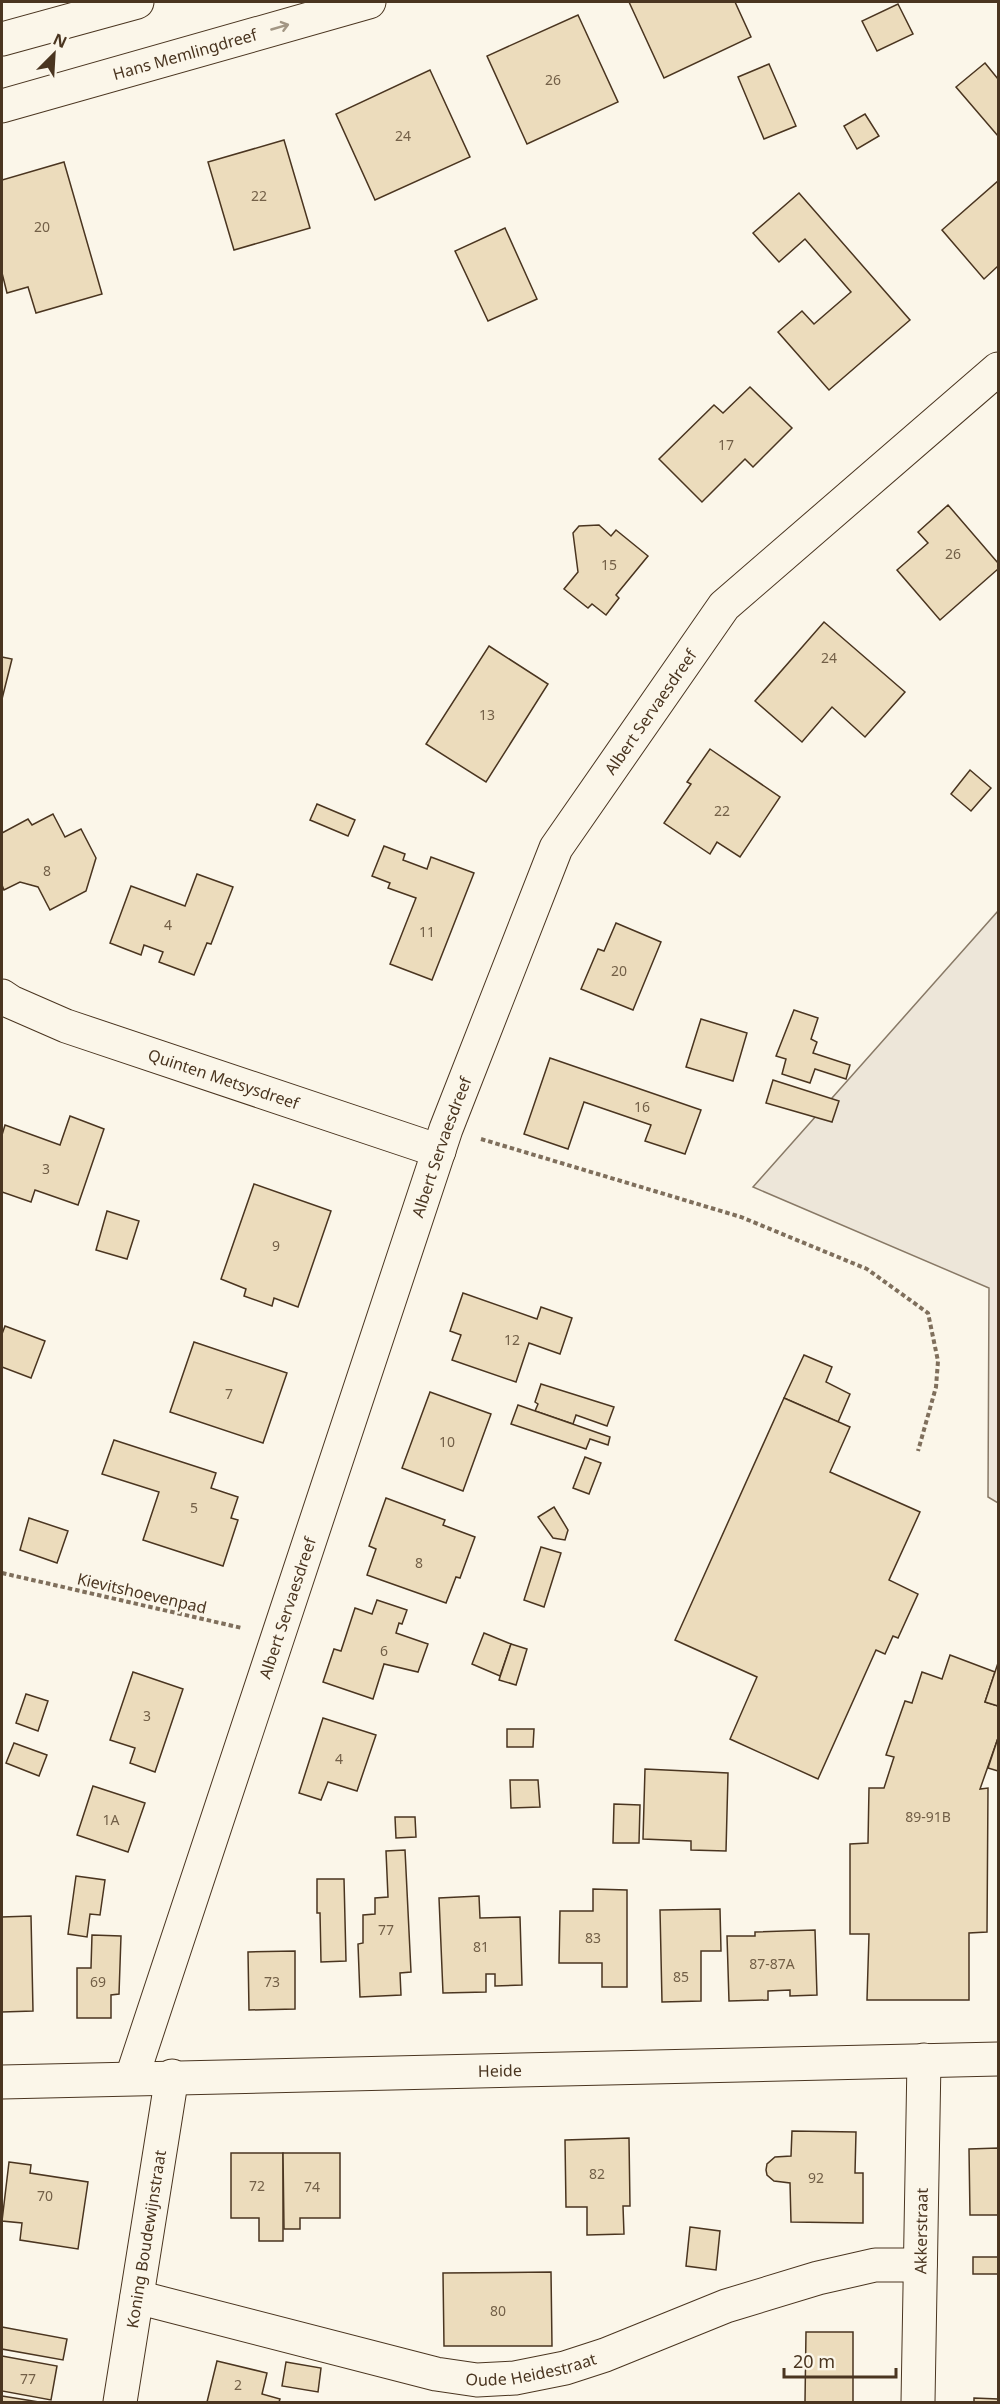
<svg xmlns="http://www.w3.org/2000/svg" width="1000" height="2404" viewBox="0 0 1000 2404" font-family="'Noto Sans',sans-serif">
	<style>
		.green { fill: #ede6d9; stroke: #887966; stroke-width: 1.5 }
		.building { fill: #ecdcbc; stroke: #4a3520; stroke-width: 1.5 }
		.lines { fill: none; stroke-linecap: round; stroke-linejoin: round }
		.street-casing { stroke: #4a3520; stroke-width: 35 }
		.path { stroke: #7f6f5c; stroke-width: 4; stroke-dasharray: 4.5 3; stroke-linecap: butt }
		.street { stroke: #fbf6e9; stroke-width: 33 }
		.oneway { stroke: #a29684 }
		.labels { text-anchor: middle; dominant-baseline: central; stroke-width: 4.5; stroke-linejoin: round; paint-order: stroke }
		.number-label { font-size: 14px; fill: #725f47 }
		.street-label { font-size: 16px; fill: #4a3520; stroke: #fbf6e9 }
	</style>
	<rect width="100%" height="100%" fill="#fbf6e9"/>
	<path class="green" d="M998,911V1503L988,1497L989,1288L753,1187Z"/>
	<g class="building">
		<path d="M629,2H735L751,37L664,78Z"/>
		<path d="M898,4L913,34L877,51L862,21Z"/>
		<path d="M578,15L618,102L527,144L487,56Z"/>
		<path d="M985,63L998,79V136L956,87Z"/>
		<path d="M769,64L796,126L764,139L738,77Z"/>
		<path d="M430,70L470,157L375,200L336,114Z"/>
		<path d="M865,114L879,136L857,149L844,126Z"/>
		<path d="M284,140L310,228L234,250L208,162Z"/>
		<path d="M64,162L102,294L36,313L28,287L7,293L2,273V180Z"/>
		<path d="M998,181V266L984,279L942,230Z"/>
		<path d="M799,193L910,320L829,390L778,332L802,311L814,324L851,292L805,239L779,262L753,233Z"/>
		<path d="M505,228L537,299L488,321L455,251Z"/>
		<path d="M750,387L792,428L753,467L745,459L702,502L659,459L714,405L723,413Z"/>
		<path d="M948,505L998,563V569L940,620L897,570L928,543L918,532Z"/>
		<path d="M599,525L611,536L616,530L648,556L616,595L619,598L606,615L592,604L588,608L564,589L578,572L573,533L579,526Z"/>
		<path d="M824,622L905,692L865,737L832,707L802,742L755,701Z"/>
		<path d="M489,646L548,684L486,782L426,744Z"/>
		<path d="M2,657L12,659L2,699Z"/>
		<path d="M710,749L780,797L740,857L717,842L710,854L664,823L691,784L687,782Z"/>
		<path d="M970,770L991,788L971,811L951,794Z"/>
		<path d="M317,804L355,820L348,836L310,820Z"/>
		<path d="M53,814L65,837L81,829L96,858L86,891L50,910L38,887L20,882L4,890L2,885V833L28,819L32,825Z"/>
		<path d="M384,846L405,854L403,860L427,869L431,857L474,873L432,980L390,964L416,898L388,888L390,883L372,876Z"/>
		<path d="M197,874L233,887L211,944L207,943L194,975L159,962L163,952L144,945L141,955L110,943L131,886L185,906Z"/>
		<path d="M616,923L661,942L633,1010L581,989L598,949L604,951Z"/>
		<path d="M794,1010L818,1018L811,1039L817,1042L813,1053L850,1065L846,1079L815,1069L810,1083L782,1074L786,1059L776,1056Z"/>
		<path d="M701,1019L747,1033L733,1081L686,1067Z"/>
		<path d="M550,1058L701,1110L685,1154L645,1141L651,1125L584,1102L568,1149L524,1134Z"/>
		<path d="M773,1080L839,1101L832,1122L766,1103Z"/>
		<path d="M70,1116L104,1129L78,1205L35,1190L31,1202L2,1192V1135L5,1125L60,1145Z"/>
		<path d="M254,1184L331,1211L298,1307L274,1298L272,1306L244,1296L246,1289L221,1279Z"/>
		<path d="M107,1211L139,1221L127,1259L96,1250Z"/>
		<path d="M463,1293L537,1319L541,1307L572,1318L560,1354L529,1343L516,1382L452,1360L461,1335L450,1331Z"/>
		<path d="M5,1326L45,1341L31,1378L2,1367V1334Z"/>
		<path d="M194,1342L287,1373L263,1443L170,1412Z"/>
		<path d="M804,1355L832,1367L826,1382L850,1394L838,1422L784,1398Z"/>
		<path d="M541,1384L614,1407L607,1426L576,1415L573,1424L535,1411L538,1404L535,1402Z"/>
		<path d="M430,1392L491,1414L463,1491L402,1468Z"/>
		<path d="M784,1398L850,1427L830,1472L920,1512L889,1580L918,1594L898,1638L893,1636L885,1654L876,1650L818,1779L730,1739L757,1677L675,1640Z"/>
		<path d="M518,1405L610,1437L608,1445L590,1439L586,1449L511,1424Z"/>
		<path d="M114,1440L216,1473L211,1488L238,1497L231,1518L238,1520L223,1566L143,1540L159,1492L102,1474Z"/>
		<path d="M585,1457L601,1463L589,1494L573,1488Z"/>
		<path d="M386,1498L445,1520L443,1525L475,1537L460,1578L456,1577L446,1603L367,1575L376,1549L369,1546Z"/>
		<path d="M554,1507L568,1530L565,1540L553,1538L538,1517Z"/>
		<path d="M29,1518L68,1531L57,1563L20,1550Z"/>
		<path d="M541,1547L561,1553L544,1607L524,1600Z"/>
		<path d="M377,1600L407,1610L402,1624L399,1623L396,1633L428,1644L418,1672L384,1664L373,1699L323,1682L334,1649L341,1651L355,1608L372,1614Z"/>
		<path d="M484,1633L511,1644L500,1676L472,1664Z"/>
		<path d="M511,1644L527,1649L516,1685L499,1680Z"/>
		<path d="M950,1655L995,1672L985,1702L998,1706V1738L980,1789L988,1788L987,1932L969,1933V2000H867L869,1934H850V1844L868,1843L869,1788H884L894,1757L886,1755L905,1701L912,1703L922,1672L942,1679Z"/>
		<path d="M998,1663V1706L985,1702Z"/>
		<path d="M133,1672L183,1689L155,1772L130,1763L135,1748L110,1740Z"/>
		<path d="M26,1694L48,1701L38,1731L16,1723Z"/>
		<path d="M323,1718L376,1735L357,1791L328,1782L321,1800L299,1793Z"/>
		<path d="M507,1729H534L533,1747H507Z"/>
		<path d="M998,1738V1771L988,1768Z"/>
		<path d="M14,1743L47,1755L39,1776L6,1763Z"/>
		<path d="M645,1769L728,1773L726,1851L691,1850V1841L643,1839Z"/>
		<path d="M510,1780H538L540,1807L511,1808Z"/>
		<path d="M93,1786L145,1803L128,1852L77,1835Z"/>
		<path d="M614,1804L640,1805L639,1843H613Z"/>
		<path d="M395,1817H415L416,1837L396,1838Z"/>
		<path d="M405,1850L411,1972L400,1973L401,1995L360,1997L358,1944L363,1943V1915L375,1914V1898L388,1897L386,1851Z"/>
		<path d="M76,1876L105,1880L100,1915L90,1914L87,1937L68,1934Z"/>
		<path d="M317,1879H344L346,1961L321,1962L320,1913H317Z"/>
		<path d="M593,1889L627,1890V1987H602V1963H559L560,1911H593Z"/>
		<path d="M479,1896L480,1918L520,1917L522,1985L495,1986V1974H486V1992L443,1993L439,1898Z"/>
		<path d="M720,1909L721,1951H701V2001L662,2002L660,1910Z"/>
		<path d="M31,1916L33,2011L2,2012V1917Z"/>
		<path d="M815,1930L817,1995L790,1996V1990L768,1991V2000L729,2001L727,1936H755V1932Z"/>
		<path d="M92,1935L121,1936L119,1994L111,1995V2018H77V1968H91Z"/>
		<path d="M295,1951V2009L249,2010L248,1952Z"/>
		<path d="M792,2131L856,2132L855,2173H863V2223L791,2222L790,2183L774,2181L767,2175L766,2170L767,2164L775,2157L791,2156Z"/>
		<path d="M629,2138L630,2206H623L624,2234L587,2235V2207H566L565,2140Z"/>
		<path d="M998,2148V2215H970L969,2149Z"/>
		<path d="M231,2153H283V2241H259V2218H231Z"/>
		<path d="M283,2153H340V2218H300V2229H284Z"/>
		<path d="M9,2162L31,2165L30,2173L88,2182L78,2249L20,2240L22,2223L2,2221Z"/>
		<path d="M690,2227L720,2231L716,2270L686,2266Z"/>
		<rect x="973" y="2257" width="25" height="17"/>
		<path d="M551,2272L552,2346H444L443,2273Z"/>
		<path d="M2,2327L67,2339L63,2360L2,2349Z"/>
		<path d="M806,2332H853V2402H805Z"/>
		<path d="M2,2356L57,2366L51,2400L2,2391Z"/>
		<path d="M217,2361L267,2373L262,2394L280,2399L279,2402H207Z"/>
		<path d="M286,2362L321,2368L318,2392L282,2386Z"/>
		<path d="M2,2396L39,2402H2Z"/>
		<path d="M974,2398L998,2399V2402H974Z"/>
	</g>
	<g class="lines">
		<g class="street-casing">
			<g id="street">
				<path d="M2,39L137,2"/>
				<path id="s1" d="M2,106L369,2"/>
				<path id="s2" d="M2,996L11,1002L66,1026L439,1151"/>
				<path id="s3" d="M132,2077L446,1129L556,848L724,606L998,369"/>
				<path id="s4" d="M2,2082L998,2059"/>
				<path id="s5" d="M137,2297L436,2374L477,2380L515,2378L565,2368L605,2355L726,2306L818,2278L875,2265H920"/>
				<path id="s6" d="M120,2402L172,2076"/>
				<path id="s7" d="M918,2402L924,2060"/>
			</g>
		</g>
		<g class="path">
			<path d="M481,1139L741,1217L867,1269L928,1313L938,1361L936,1387L918,1451"/>
			<path d="M2,1573L242,1628"/>
		</g>
		<use href="#street" class="street"/>
	</g>
	<defs><path id="oneway-shaft" d="M-6 0H5M1.5-3L5.5 0L1.5 3" fill="none" stroke-width="1.6" stroke-linecap="round" stroke-linejoin="round" transform="scale(1.5)"/></defs>
	<use class="oneway" href="#oneway-shaft" transform="translate(280 27) rotate(-16)"/>
	<g class="labels">
		<g class="number-label">
			<text x="553" y="79">26</text>
			<text x="403" y="135">24</text>
			<text x="259" y="195">22</text>
			<text x="42" y="226">20</text>
			<text x="726" y="444">17</text>
			<text x="953" y="553">26</text>
			<text x="609" y="564">15</text>
			<text x="829" y="657">24</text>
			<text x="487" y="714">13</text>
			<text x="722" y="810">22</text>
			<text x="47" y="870">8</text>
			<text x="168" y="924">4</text>
			<text x="427" y="931">11</text>
			<text x="619" y="970">20</text>
			<text x="642" y="1106">16</text>
			<text x="46" y="1168">3</text>
			<text x="276" y="1245">9</text>
			<text x="512" y="1339">12</text>
			<text x="229" y="1393">7</text>
			<text x="447" y="1441">10</text>
			<text x="194" y="1507">5</text>
			<text x="419" y="1562">8</text>
			<text x="384" y="1650">6</text>
			<text x="147" y="1715">3</text>
			<text x="339" y="1758">4</text>
			<text x="928" y="1816">89-91B</text>
			<text x="111" y="1819">1A</text>
			<text x="386" y="1929">77</text>
			<text x="593" y="1937">83</text>
			<text x="481" y="1946">81</text>
			<text x="772" y="1963">87-87A</text>
			<text x="681" y="1976">85</text>
			<text x="98" y="1981">69</text>
			<text x="272" y="1981">73</text>
			<text x="597" y="2173">82</text>
			<text x="816" y="2177">92</text>
			<text x="257" y="2185">72</text>
			<text x="312" y="2186">74</text>
			<text x="45" y="2195">70</text>
			<text x="498" y="2310">80</text>
			<text x="28" y="2378">77</text>
			<text x="238" y="2384">2</text>
		</g>
		<g class="street-label">
			<text stroke="none"><textPath href="#s1" startOffset="190">Hans Memlingdreef</textPath></text>
			<text stroke="none"><textPath href="#s3" startOffset="1466">Albert Servaesdreef</textPath></text>
			<text stroke="none"><textPath href="#s2" startOffset="237">Quinten Metsysdreef</textPath></text>
			<text stroke="none"><textPath href="#s3" startOffset="980">Albert Servaesdreef</textPath></text>
			<text transform="translate(142 1593) rotate(13)">Kievitshoevenpad</text>
			<text stroke="none"><textPath href="#s3" startOffset="494">Albert Servaesdreef</textPath></text>
			<text stroke="none"><textPath href="#s4" startOffset="498">Heide</textPath></text>
			<text stroke="none"><textPath href="#s7" startOffset="171">Akkerstraat</textPath></text>
			<text stroke="none"><textPath href="#s6" startOffset="165">Koning Boudewijnstraat</textPath></text>
			<text stroke="none"><textPath href="#s5" startOffset="405">Oude Heidestraat</textPath></text>
		</g>
	</g>
	<rect width="1000" height="2404" fill="none" stroke="#4a3520" stroke-width="6"/>
	<g transform="translate(54 54) rotate(24)" stroke="#fbf6e9" stroke-width="4.5" paint-order="stroke">
	<path d="M0-4.5L10 22L0 15L-10 22Z" fill="#4a3520"/>
	<text y="-9" font-size="16" font-weight="bold" text-anchor="middle" fill="#4a3520">N</text>
	</g>
	<path d="M784 2368v9h112v-9" fill="none" stroke="#4a3520" stroke-width="3"/>
	<text x="793" y="2368" font-size="18" fill="#4a3520" stroke="#fbf6e9" stroke-width="4.5" paint-order="stroke">20 m</text>
</svg>
